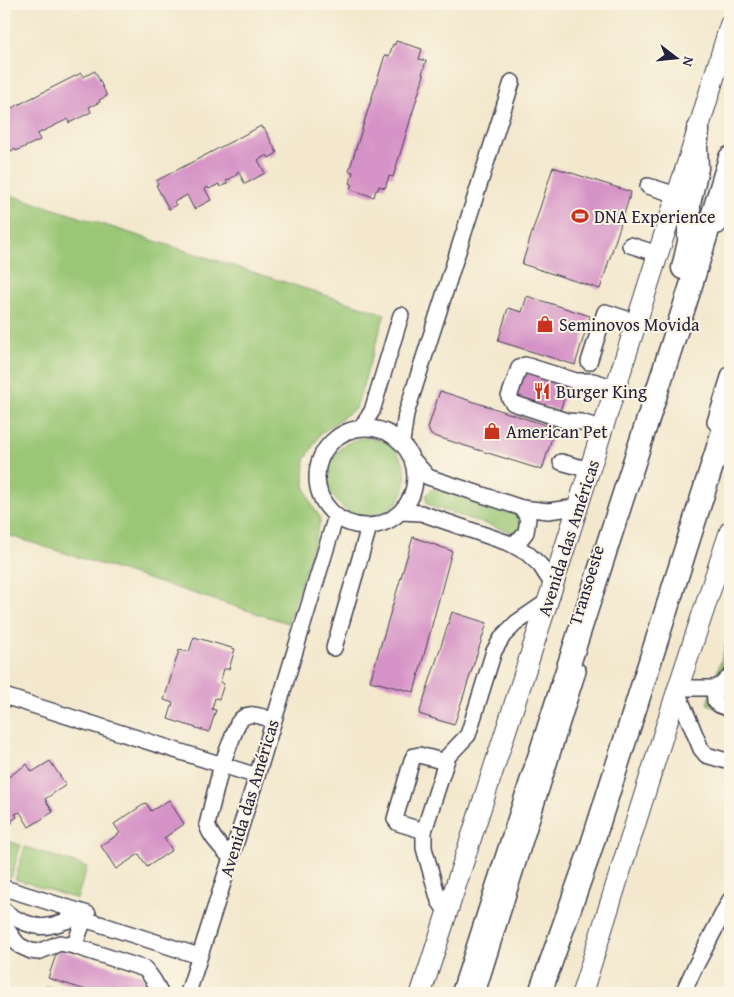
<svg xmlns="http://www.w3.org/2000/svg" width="734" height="997" viewBox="0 0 734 997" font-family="'Gentium Book Plus',serif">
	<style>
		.green { fill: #9ac674; stroke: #5e7458 }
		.building { fill: #d592c6 }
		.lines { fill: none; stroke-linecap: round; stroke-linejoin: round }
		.minor-casing { stroke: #414051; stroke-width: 18 }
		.major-casing { stroke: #414051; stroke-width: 22 }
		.highway-casing { stroke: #414051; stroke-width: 25 }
		.minor { stroke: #fff; stroke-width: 15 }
		.major { stroke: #fff; stroke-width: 20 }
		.highway { stroke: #fff; stroke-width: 22 }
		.labels { text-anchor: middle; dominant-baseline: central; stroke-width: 4; stroke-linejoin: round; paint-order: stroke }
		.poi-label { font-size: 18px; fill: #22223b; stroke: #fcf5e5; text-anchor: start }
		.street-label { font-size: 18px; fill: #22223b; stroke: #fcf5e5 }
	</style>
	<rect width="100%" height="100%" fill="#fcf5e5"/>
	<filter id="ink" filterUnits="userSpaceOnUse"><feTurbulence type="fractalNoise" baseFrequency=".02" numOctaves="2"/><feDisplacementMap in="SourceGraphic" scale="10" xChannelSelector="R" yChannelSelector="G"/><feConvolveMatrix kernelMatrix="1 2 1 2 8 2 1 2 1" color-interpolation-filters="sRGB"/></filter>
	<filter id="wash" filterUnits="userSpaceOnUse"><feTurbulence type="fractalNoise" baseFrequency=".0096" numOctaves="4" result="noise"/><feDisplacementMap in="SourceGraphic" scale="20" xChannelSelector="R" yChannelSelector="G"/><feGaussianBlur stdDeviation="1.12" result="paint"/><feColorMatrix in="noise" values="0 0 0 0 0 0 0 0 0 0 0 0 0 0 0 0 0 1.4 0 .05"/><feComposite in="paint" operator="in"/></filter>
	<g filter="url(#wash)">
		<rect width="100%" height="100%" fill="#f3e8cd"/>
		<g class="green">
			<path d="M4,193L385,314L356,408L320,434L305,460L304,485L313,507L320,517V523L288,623L4,534Z"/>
			<circle cx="367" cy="477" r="39"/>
			<path d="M431,490H440L519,516L524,520L520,531L514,533L433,507L427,503L426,495Z"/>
			<path d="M730,632V713L707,704Z"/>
			<path d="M4,840L21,845L11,878L4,876Z"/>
			<path d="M25,847L87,867L77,899L15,879Z"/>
			<path d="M47,986L75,993H44Z"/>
		</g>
		<g id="blocks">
			<g class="building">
				<path d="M396,41L422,49L419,59L426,61L422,74L424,75L393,177L389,176L385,188L379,186L378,190H376L374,197L350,189L352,184L350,183L353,172L349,171L385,55L389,56L393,44L395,45Z"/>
				<path d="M95,71L107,96L99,100L100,102L89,107L91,112L69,123L68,119L37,134L40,140L16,151L15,149L4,154V112L81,73L83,77Z"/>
				<path d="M261,126L262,129L264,128L277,153L269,158L267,155L258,160L265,173L245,184L238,171L236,173L237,175L226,181L228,183L220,187L219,184L209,189L208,187L205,189L211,200L194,209L187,195L174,202L176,205L169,209L156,185L158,184L156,181Z"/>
				<path d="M553,167L631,192L600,289L522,264Z"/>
				<path d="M527,296L590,316L575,365L498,341L508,308L522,312Z"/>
				<path d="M524,371L568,385L560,411L516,398Z"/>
				<path d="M440,391L555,428L542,470L431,435L428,428Z"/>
				<path d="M413,537L452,551L414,692L370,681Z"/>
				<path d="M452,612L487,623L454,725L419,714Z"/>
				<path d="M194,637L235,649L229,669H224L220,682L224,684L219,699L215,698L212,709L216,710L209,732L168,719L173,703L164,700L179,650L189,652Z"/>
				<path d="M50,761L66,785L45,799L53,812L29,827L20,812L15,814L17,817L11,821L12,823L4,828V780L27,764L32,772Z"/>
				<path d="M169,800L184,824L164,838L172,850L147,867L139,854L116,869L101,846L120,833L114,824L146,803L151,811Z"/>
				<path d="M58,949L116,968L140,974L148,982L147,993H95L48,978Z"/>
			</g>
		</g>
	</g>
	<g filter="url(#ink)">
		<use href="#blocks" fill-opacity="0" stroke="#414051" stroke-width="1"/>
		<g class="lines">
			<g class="minor-casing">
				<g id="minor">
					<path d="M648,186L677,195"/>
					<path d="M718,226L730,212"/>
					<path d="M630,245L658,254"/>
					<path d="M589,362L605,312L636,322"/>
					<path d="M715,422L730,374"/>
					<circle cx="366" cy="477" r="49"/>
					<path d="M361,428L372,411L401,315"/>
					<path d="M603,429L581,422L567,421L513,403L509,397L519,368L525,365L576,381H593L616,388"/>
					<path d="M402,442L406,414L512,82"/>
					<path d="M414,461L428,477L522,508L548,511L578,507"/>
					<path d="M561,462L590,470"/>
					<path d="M401,512L421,513L511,544L527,553L540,565L553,585"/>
					<path d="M511,544L520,540L526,532L528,519L522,508"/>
					<path d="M334,648L369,527"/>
					<path d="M678,688H714L721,685L730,676"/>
					<path d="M714,688L715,701L719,705L730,709"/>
					<path d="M677,691L701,749L706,755L730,762"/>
					<path d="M4,696L257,776"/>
					<path d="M424,831L398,823L395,819L412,760L414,756L419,755L446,762"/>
					<path d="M231,858C222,848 211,838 207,825L222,764L238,723C247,709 259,716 273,720"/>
					<path d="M4,888L88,914"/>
					<path d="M4,910C12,919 36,929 48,926C62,924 69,917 84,919L199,956"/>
					<path d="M447,912L439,901L424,848V831L446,762L448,756L468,735L494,651L503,636L516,623L548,601"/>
					<path d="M4,925L16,942L20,946L31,951L38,952L60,943L74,946L145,969C152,977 156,983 160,993"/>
					<path d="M74,946L82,925"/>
					<path d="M188,993L257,776L336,516"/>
					<path d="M477,993L578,671"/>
					<path d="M683,993L694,969L730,900"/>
				</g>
			</g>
			<g class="major-casing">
				<g id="major">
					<path d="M421,993L553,585L658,254L698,130L730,25"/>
					<path d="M582,993L678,688L730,531"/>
				</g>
			</g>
			<g class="highway-casing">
				<g id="highway">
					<path d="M683,268L689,242V204L697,168L696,147L698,130"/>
					<path d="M463,993L688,295L730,158"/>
					<path d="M540,993L589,854L730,409"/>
				</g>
			</g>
			<use href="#minor" class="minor"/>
			<use href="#major" class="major"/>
			<use href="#highway" class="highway"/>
		</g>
	</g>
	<defs>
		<g id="stadium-bare" transform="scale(1.35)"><path d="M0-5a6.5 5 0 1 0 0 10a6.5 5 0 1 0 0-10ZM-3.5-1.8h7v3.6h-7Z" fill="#c8321e" stroke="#fcf5e5" stroke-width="2.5" paint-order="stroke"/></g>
		<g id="shop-bare" transform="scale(1.35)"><path d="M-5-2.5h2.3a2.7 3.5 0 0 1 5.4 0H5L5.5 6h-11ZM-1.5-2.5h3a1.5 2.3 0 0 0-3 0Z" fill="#c8321e" stroke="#fcf5e5" stroke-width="2.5" paint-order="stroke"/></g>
		<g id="restaurant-bare" transform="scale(1.35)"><path d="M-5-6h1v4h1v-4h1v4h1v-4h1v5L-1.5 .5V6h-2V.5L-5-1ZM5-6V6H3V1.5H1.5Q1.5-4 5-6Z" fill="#c8321e" stroke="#fcf5e5" stroke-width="2.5" paint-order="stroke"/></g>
	</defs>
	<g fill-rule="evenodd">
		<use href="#stadium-bare" x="580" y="216"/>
		<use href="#shop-bare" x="545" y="324"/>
		<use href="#restaurant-bare" x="542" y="391"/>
		<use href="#shop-bare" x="492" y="431"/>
	</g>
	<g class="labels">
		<g class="poi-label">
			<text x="594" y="216">DNA Experience</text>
			<text x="559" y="324">Seminovos Movida</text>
			<text x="556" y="391">Burger King</text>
			<text x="506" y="431">American Pet</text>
		</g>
		<g class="street-label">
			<text transform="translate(568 538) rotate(-72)">Avenida das Américas</text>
			<text transform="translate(586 585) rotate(-73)">Transoeste</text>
			<text transform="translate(249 798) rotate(-73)">Avenida das Américas</text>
		</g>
	</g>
	<rect width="734" height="997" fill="none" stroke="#fcf5e5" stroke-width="20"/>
	<g transform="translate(676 58) rotate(106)" stroke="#fcf5e5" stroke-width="4" paint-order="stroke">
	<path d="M0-4L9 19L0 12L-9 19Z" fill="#22223b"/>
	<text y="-8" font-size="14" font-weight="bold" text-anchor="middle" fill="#22223b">N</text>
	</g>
</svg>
